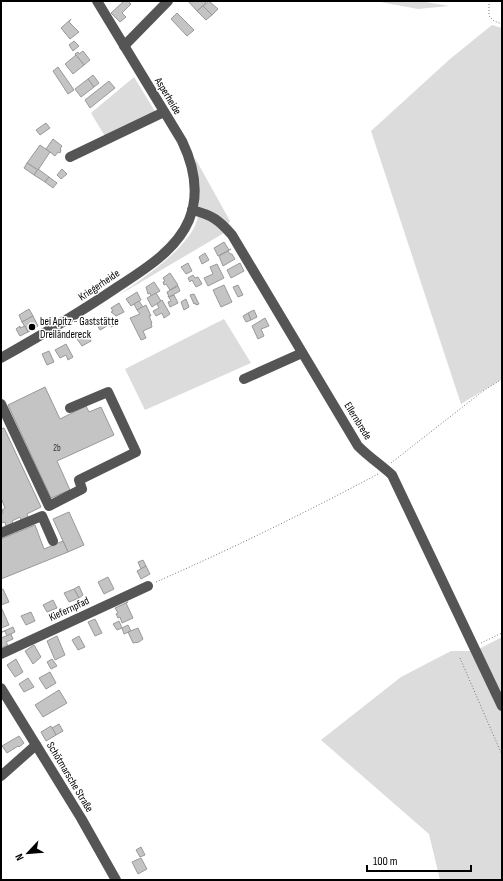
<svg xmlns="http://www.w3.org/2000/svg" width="503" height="881" viewBox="0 0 503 881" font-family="'Sofia Sans Condensed',sans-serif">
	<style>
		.green { fill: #dcdcdc }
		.building { fill: #c4c4c4; stroke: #999 }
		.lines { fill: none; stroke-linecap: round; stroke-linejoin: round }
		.path { stroke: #777; stroke-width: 1; stroke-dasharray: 1 2; stroke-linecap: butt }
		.minor { stroke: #555; stroke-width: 10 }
		.poi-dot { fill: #000; stroke: #fff; stroke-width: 1.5 }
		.labels { text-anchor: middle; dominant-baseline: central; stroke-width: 3; stroke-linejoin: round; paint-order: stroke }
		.number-label { font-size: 9px; fill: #313131 }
		.street-label { font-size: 11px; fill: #000; stroke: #fff }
		.poi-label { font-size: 11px; fill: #000; stroke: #fff; text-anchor: start }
	</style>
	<rect width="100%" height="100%" fill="#fff"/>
	<g class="green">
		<path d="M375,1H420L449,6L418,9Z"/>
		<path d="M492,25L502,28V379L461,404L371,131L450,59Z"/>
		<path d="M134,77L156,113L106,138L91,113Z"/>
		<path d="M195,158L230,221L224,233L119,295C143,278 193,246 198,216C201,197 197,177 195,158Z"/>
		<path d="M224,319L251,363L145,410L125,369Z"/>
		<path d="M502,637V880H440L429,834L321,740L401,677L451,651H475Z"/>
	</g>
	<g class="building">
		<path d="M124,1H128L131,4L122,13L126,17L120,22L111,13Z"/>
		<path d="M188,1H204L206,3L197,11Z"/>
		<path d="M209,1L218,9L212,15L203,6Z"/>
		<path d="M203,6L212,15L206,20L197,11Z"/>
		<path d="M177,13L194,30L187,36L171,19Z"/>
		<path d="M71,19L69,22L79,32L70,39L61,28Z"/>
		<path d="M74,41L79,46L73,51L69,45Z"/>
		<path d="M83,51L90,60L84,65L75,54L78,52L79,54Z"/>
		<path d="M76,55L84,65L73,74L65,64Z"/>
		<path d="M58,67L74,90L68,94L53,71Z"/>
		<path d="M93,75L99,83L94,87L88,79Z"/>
		<path d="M88,79L94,87L81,97L75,89Z"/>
		<path d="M109,81L115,88L90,108L85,100Z"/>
		<path d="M46,123L50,128L40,135L36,130Z"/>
		<path d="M53,139L62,146L60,149L61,150L60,153L58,152L55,156L46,149Z"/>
		<path d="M40,145L50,152L38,170L27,163Z"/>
		<path d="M27,163L38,170L34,175L24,168Z"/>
		<path d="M38,169L49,177L45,182L34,175Z"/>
		<path d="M62,169L67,174L61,179L57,175Z"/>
		<path d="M49,177L57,183L53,188L45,182Z"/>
		<path d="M224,242L229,250L231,249L218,256L214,248Z"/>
		<path d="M228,251L230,254H232L235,259L223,266L219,256Z"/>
		<path d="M205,253L209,260L202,264L199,257Z"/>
		<path d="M188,263L192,271L186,274L181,267Z"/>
		<path d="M240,263L244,271L231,278L227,270Z"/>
		<path d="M217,264L224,278L208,286L204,278L213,274L210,267Z"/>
		<path d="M170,273L178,285L170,290L166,284L164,285L163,282L165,281L163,278Z"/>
		<path d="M193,275L195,278L198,277L202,284L196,287L192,280L190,282L188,278Z"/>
		<path d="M154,282L160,291L151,296L150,293L148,294L146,287Z"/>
		<path d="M224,285L232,302L221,307L213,290Z"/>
		<path d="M238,285L243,295L238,297L233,287Z"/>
		<path d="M178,286L180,291L169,297L167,292Z"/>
		<path d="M137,292L141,300L131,306L126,299Z"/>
		<path d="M156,293L161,301L152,307L147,298Z"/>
		<path d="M194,294L199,304L196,305L195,303L194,304L190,295Z"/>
		<path d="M174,295L178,303L170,307L168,302L171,301L168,296L169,297Z"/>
		<path d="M186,299L189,307L184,310L181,302Z"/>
		<path d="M162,300L170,314L164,318L162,313L156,316L153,311L159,308L157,304Z"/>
		<path d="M139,301L143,307L137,310L134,304Z"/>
		<path d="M119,303L124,312L116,316L111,312L113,311L111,308Z"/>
		<path d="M146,305L151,316H149L152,323H151L152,327L143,331L146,338L141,340L130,318L140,314L137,310Z"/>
		<path d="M29,309L33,316L22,322L19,315Z"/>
		<path d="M254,310L257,317L251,320L248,313Z"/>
		<path d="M248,313L251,320L246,322L243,316Z"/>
		<path d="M33,316L38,326L28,332L22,322Z"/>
		<path d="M102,318L107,326L100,330L95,321Z"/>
		<path d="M113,318L117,324L111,327L108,320Z"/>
		<path d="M265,318L269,326L261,329L264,336L258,339L252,326Z"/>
		<path d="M20,326V328L25,326L28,332L20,336L16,329Z"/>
		<path d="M87,333L91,341L82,346L77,339Z"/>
		<path d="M66,344L73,357L68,360L66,355L60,358L55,350Z"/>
		<path d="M49,351L54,362L47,365L42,354Z"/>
		<path d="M45,387L60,419L86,406L89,412L101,407L114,435L57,461L70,490L51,498L8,405Z"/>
		<path d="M4,428L41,507L27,514L28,517L21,520L20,517L12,521L13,524L6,526L5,522L1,523V514L3,513L2,510L5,508L1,498V429Z"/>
		<path d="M69,512L84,545L68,552L53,519Z"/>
		<path d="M35,525L44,549L63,541L68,552L1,579V539Z"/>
		<path d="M143,560L146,566L141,569L138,562Z"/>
		<path d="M146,566L150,574L141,579L137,571Z"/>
		<path d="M108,577L114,589L104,594L98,582Z"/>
		<path d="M79,586L83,595L79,598L74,589Z"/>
		<path d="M3,589L9,602L1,605V590Z"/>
		<path d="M74,589L79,598L69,602L64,593Z"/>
		<path d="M53,600L57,608L47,612L43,605Z"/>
		<path d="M128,602L126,603L133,618L122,623L120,617L118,618L116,614L118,613L115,608Z"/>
		<path d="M1,607L9,625L1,628Z"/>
		<path d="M31,612L35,621L26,625L21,616Z"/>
		<path d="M95,619L102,633L95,636L88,622Z"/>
		<path d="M119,621L122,628L117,630L113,624Z"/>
		<path d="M128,625L131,631L124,634L122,628Z"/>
		<path d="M13,627L15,632L7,636L5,631L2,632Z"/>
		<path d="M138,628L143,639L139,642L133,643L128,632Z"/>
		<path d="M11,634L13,639L6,642L8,645L1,648V638Z"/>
		<path d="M57,636L65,655L55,660L47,641Z"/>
		<path d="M79,636L85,647L78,650L72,640Z"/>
		<path d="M34,645L41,657L33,664L25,651Z"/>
		<path d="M16,659L23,672L15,677L7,665Z"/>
		<path d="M52,659L57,666L51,669L47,662Z"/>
		<path d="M50,672L56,683L46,689L39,678Z"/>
		<path d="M28,678L34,687L24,692L19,684Z"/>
		<path d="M59,690L67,703L43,717L35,705Z"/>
		<path d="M59,724L63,731L56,735L52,728Z"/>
		<path d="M51,726L56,735L46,741L41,732Z"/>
		<path d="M19,736L24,743L19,747L18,746L7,753L2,746Z"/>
		<path d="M141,847L145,855L140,857L136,850Z"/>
		<path d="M141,858L147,869L138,874L132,862Z"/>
	</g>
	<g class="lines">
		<g class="path">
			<path d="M489,1V16L494,21L502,24"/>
			<path d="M391,463L483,391L502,379"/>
			<path d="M156,582C231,549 305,513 378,474"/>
			<path d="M481,643L502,633"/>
			<path d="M460,658L502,755"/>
		</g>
		<g class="minor">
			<path d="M124,46L168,1"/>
			<path d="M70,157L164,112"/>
			<path d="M192,210C212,215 219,220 232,235L358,446C369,457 381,465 392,475L502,706"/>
			<path d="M1,358C40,336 79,313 116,288C142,271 176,251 189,220C200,193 194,166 182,141L97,1"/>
			<path d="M244,379L302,353"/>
			<path d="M1,404L49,506L82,489L79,480L136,452L108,392L70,408"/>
			<path d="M1,533L42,516L53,541"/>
			<path d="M1,654L148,586"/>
			<path d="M1,688L81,818L116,880"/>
			<path d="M1,776L36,745"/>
		</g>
	</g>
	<circle class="poi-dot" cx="32" cy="327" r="4"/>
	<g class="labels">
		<g class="number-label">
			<text x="57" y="448">2b</text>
		</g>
		<g class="street-label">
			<text transform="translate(168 96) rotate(59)">Asperheide</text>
			<text transform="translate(99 285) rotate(-34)">Kriegerheide</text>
			<text transform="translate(358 421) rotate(58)">Ellernbrede</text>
			<text transform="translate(69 609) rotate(-25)">Kiefernpfad</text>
			<text transform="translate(70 777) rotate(59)">Schötmarsche Straße</text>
		</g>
		<g class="poi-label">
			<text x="40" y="321">bei Apitz - Gaststätte<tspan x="40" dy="13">Dreiländereck</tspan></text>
		</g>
	</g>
	<rect width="503" height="881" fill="none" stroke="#000000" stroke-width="4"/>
	<g transform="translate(28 853) rotate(244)" stroke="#ffffff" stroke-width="3" paint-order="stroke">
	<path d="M0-3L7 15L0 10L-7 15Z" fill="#000000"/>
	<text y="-6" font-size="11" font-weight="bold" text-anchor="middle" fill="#000000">N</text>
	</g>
	<path d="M367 865v6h104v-6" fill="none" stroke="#000000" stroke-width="2"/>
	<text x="373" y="865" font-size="12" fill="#000000" stroke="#ffffff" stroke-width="3" paint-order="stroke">100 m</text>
</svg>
